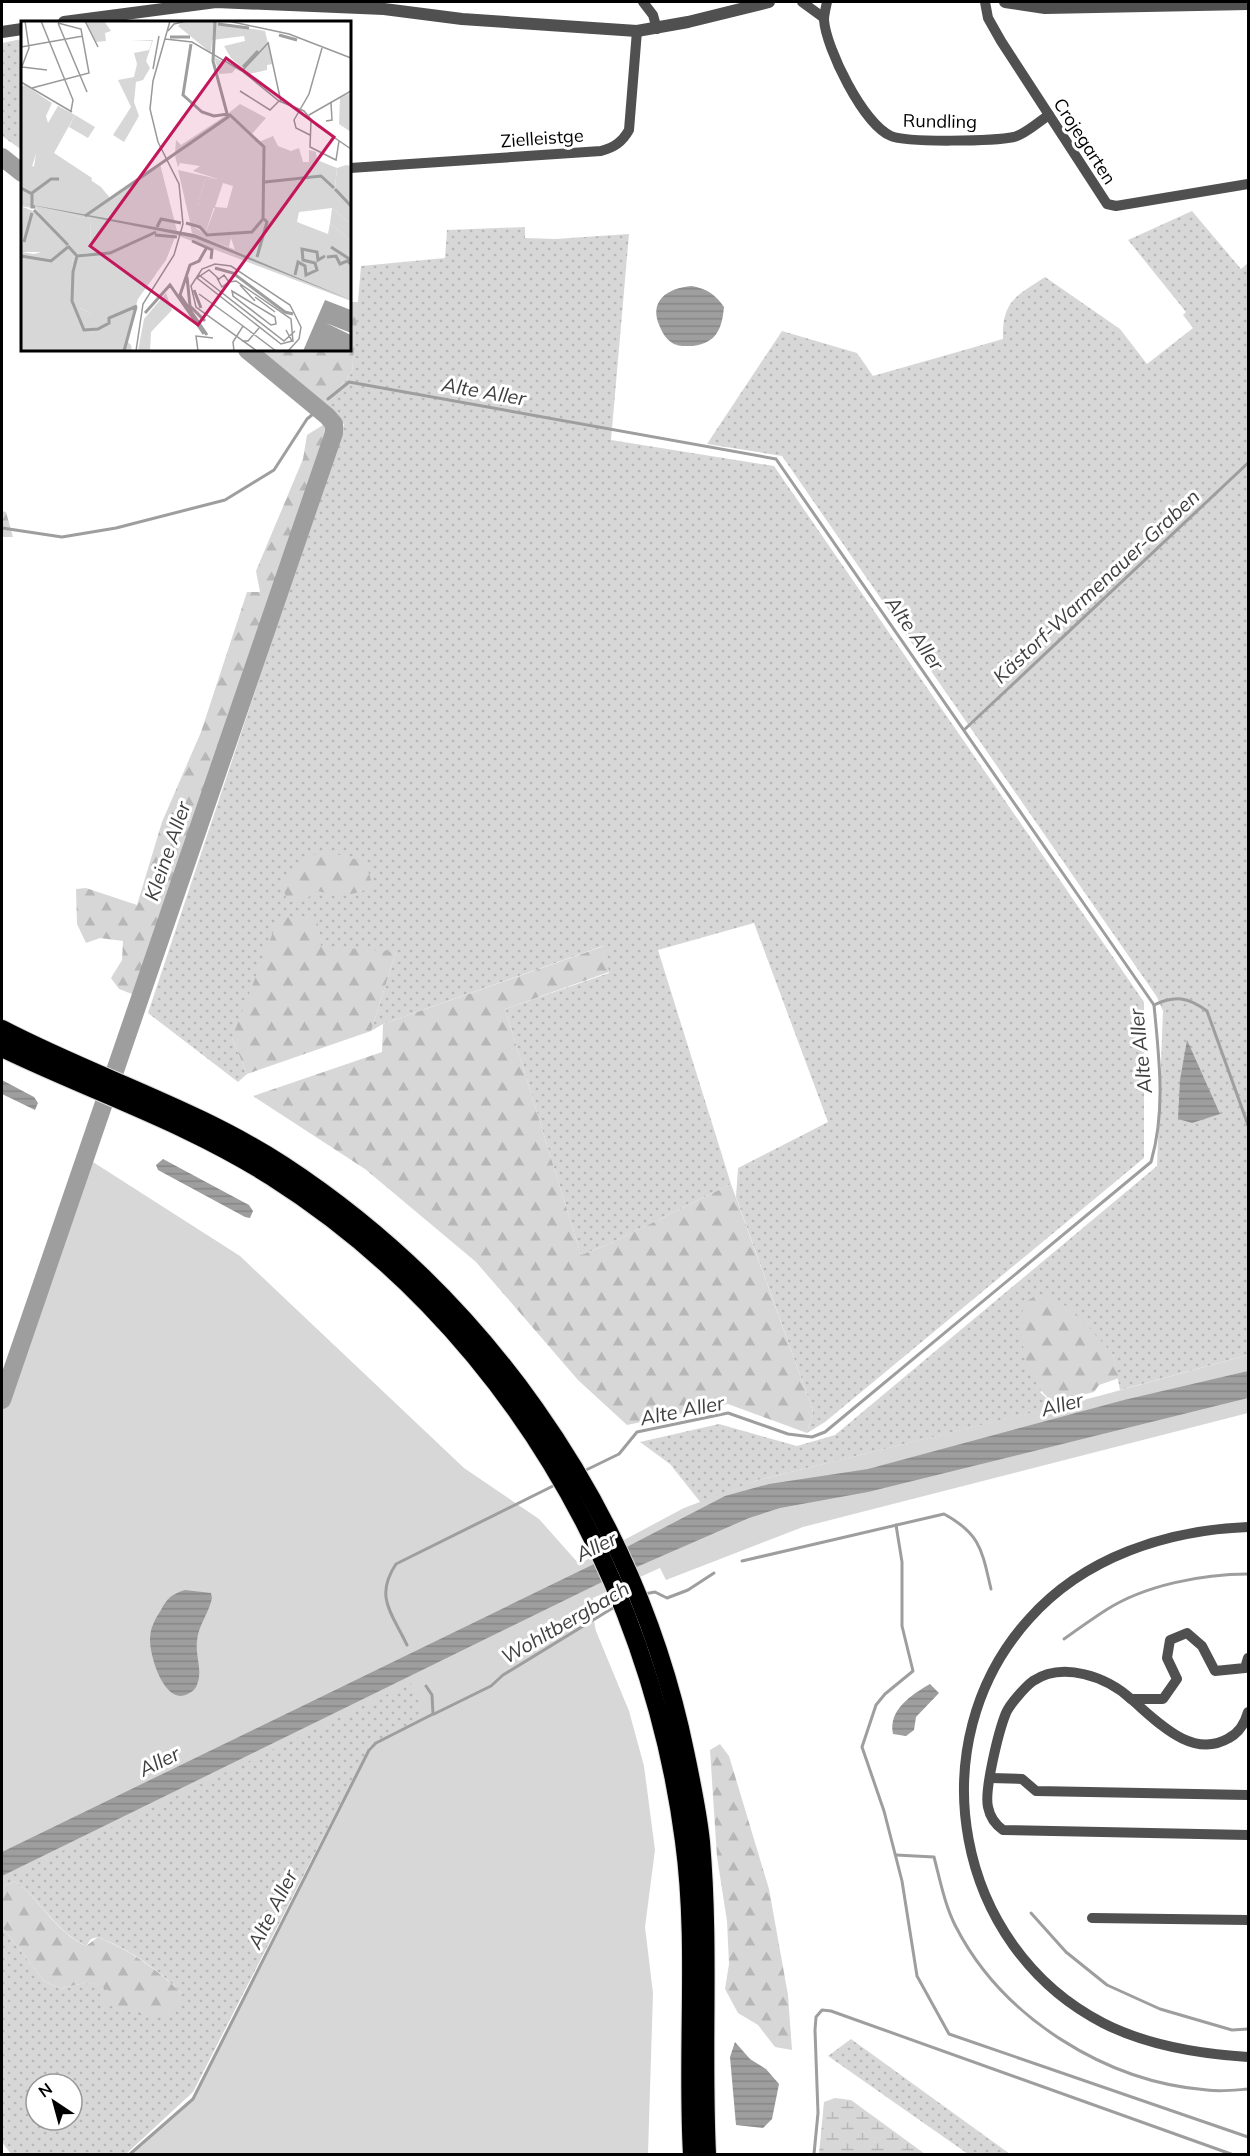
<svg xmlns="http://www.w3.org/2000/svg" width="1250" height="2156" viewBox="0 0 1250 2156" font-family="Mulish,sans-serif">
	<style>
		.grass { fill: url(#grass-dots); fill-rule: evenodd }
		.forest { fill: url(#forest-firs) }
		.wetland { fill: url(#wetland-marsh) }
		.green { fill: #d7d7d7 }
		.water { fill: url(#water-rules) }
		.lines { fill: none; stroke-linecap: round; stroke-linejoin: round }
		.stream { stroke: #9e9e9e; stroke-width: 3 }
		.river { stroke: #9e9e9e; stroke-width: 18 }
		.motorway-casing { stroke: #dbdbdb; stroke-width: 20 }
		.minor { stroke: #505050; stroke-width: 10 }
		.tertiary { stroke: #505050; stroke-width: 12 }
		.motorway { stroke: #000; stroke-width: 18 }
		.labels { text-anchor: middle; dominant-baseline: central; stroke-width: 6; stroke-linejoin: round; paint-order: stroke }
		.street-label { font-size: 18px; fill: #000; stroke: #fff }
		.water-label { font-size: 20px; font-style: italic; fill: #3f3f3f; stroke: #fff }
		.inset-river { fill: none; stroke: #9e9e9e; stroke-width: 3 }
		.inset-road { fill: none; stroke: #999; stroke-width: 1.5 }
		.view { fill: #c2185b; fill-opacity: 0.15; stroke: #c2185b; stroke-width: 3 }
		.inset-edge { fill: none; stroke: #000; stroke-width: 3 }
	</style>
	<defs>
		<pattern id="grass-dots" width="8" height="8" patternUnits="userSpaceOnUse" patternTransform="scale(1.5)"><rect width="8" height="8" fill="#d7d7d7"/><path d="M2 2h.1M6 6h.1" fill="none" stroke="#b7b7b7" stroke-width="1.8" stroke-linecap="round"/></pattern>
		<pattern id="forest-firs" width="22" height="20" patternUnits="userSpaceOnUse" patternTransform="scale(1.5)"><rect width="22" height="20" fill="#d7d7d7"/><path d="M5 1l3.5 6h-7zM16 11l3.5 6h-7z" fill="#b7b7b7"/></pattern>
		<pattern id="wetland-marsh" width="20" height="14" patternUnits="userSpaceOnUse" patternTransform="scale(1.5)"><rect width="20" height="14" fill="#d7d7d7"/><path d="M1 5h8M5 5V1M11 12h8M15 12V8" fill="none" stroke="#b7b7b7"/></pattern>
		<pattern id="water-rules" width="6" height="5" patternUnits="userSpaceOnUse" patternTransform="scale(1.5)"><rect width="6" height="5" fill="#9e9e9e"/><path d="M0 2.5h6" fill="none" stroke="#868686"/></pattern>
	</defs>
	<rect width="100%" height="100%" fill="#fff"/>
	<g class="grass">
		<path d="M22,39V150L2,136V43Z"/>
		<path d="M1192,211L1241,269L1248,263V1355L1120,1390L1113,1354L1040,1392L1056,1407L758,1480L701,1503L670,1464L640,1442L719,1424L797,1446L835,1435L1157,1166L1163,1011L1157,997L782,456L707,444L782,331L857,353L873,376L1003,339C1002,301 1016,296 1045,277L1120,329L1147,364L1193,328L1183,315L1186,312L1128,240Z"/>
		<path d="M525,227V238L555,239L629,234L611,440L774,466L1144,1002V1158L825,1422L807,1433L813,1411L736,1197L738,1168L828,1122L754,923L658,950L731,1184L609,1244L581,1255L505,1009L609,973L603,946L383,1024L371,1031L396,952L232,1038L247,1074L238,1082L148,1013L344,424L321,411L352,372L361,266L445,258L447,230Z"/>
		<path d="M586,1619L418,1721L369,1747L193,2092L126,2154H11L2,2142V1927L45,1982L62,1989C80,1983 91,1980 109,1989L103,2003L181,2006V1993C157,1968 130,1950 98,1937L91,1939L86,1946C55,1931 41,1900 15,1881L2,1887V1876L417,1677ZM36,2084H72V2120H36Z"/>
		<path d="M851,2039L1010,2154H968L828,2056Z"/>
	</g>
	<g class="forest">
		<path d="M350,302H359L352,372L321,411L259,350H350Z"/>
		<path d="M331,420L152,955L137,996L119,989L111,978L122,960L123,941L100,938L86,943L77,924L76,889L86,888L137,905L162,822L201,732L247,592H260L256,571L303,459L307,435Z"/>
		<path d="M2,511L6,512L13,537H2Z"/>
		<path d="M325,851L365,862L373,886C353,897 339,896 317,891L299,904L287,900L282,885C294,866 303,857 325,851Z"/>
		<path d="M279,917L317,919L321,946L396,952L371,1031L247,1074L232,1038Z"/>
		<path d="M604,946L609,972L505,1009L581,1255L609,1244L731,1184L813,1411L807,1433L728,1404L627,1425L578,1380L476,1262L365,1169L253,1096L382,1052L383,1024Z"/>
		<path d="M1038,1294L1071,1308L1113,1354L1119,1378L1099,1385L1094,1392L1053,1402C1025,1381 1017,1336 1024,1303Z"/>
		<path d="M720,1744L729,1756L769,1889L788,1995L792,2050L775,2047L758,2025L738,2013L725,1989L729,1964L727,1921L717,1857L710,1750Z"/>
		<path d="M15,1881C41,1900 55,1932 86,1946L98,1937C131,1951 156,1968 181,1993V2006C155,2026 131,2012 102,2003L108,1990C92,1980 79,1983 62,1989L45,1982L2,1927V1887Z"/>
	</g>
	<path class="wetland" d="M835,2098L851,2100L925,2154H819L824,2102Z"/>
	<path class="green" d="M82,1155L240,1256L464,1468L539,1519L579,1564L684,1508L758,1480L1099,1396L1248,1355V1413L803,1527L666,1580L660,1568L593,1598V1617L596,1631L629,1711L644,1766L655,1850L645,1927L653,1993L648,2154H129L193,2099L369,1750L375,1743L425,1716L411,1683L2,1880V1382Z"/>
	<g class="water">
		<path d="M692,286C707,289 715,294 724,307C722,328 717,343 693,346C686,346 677,347 671,342C666,339 662,332 660,327C648,301 667,288 692,286Z"/>
		<path d="M1187,1040L1220,1114L1192,1123L1178,1119L1180,1080Z"/>
		<path d="M2,1080L34,1097L38,1103L35,1110L2,1094Z"/>
		<path d="M163,1159L249,1205L253,1211L250,1218L245,1217L158,1170L156,1165Z"/>
		<path d="M1248,1371V1398L868,1492L780,1508L749,1518L600,1583L2,1876V1852L592,1565L725,1496L769,1484L868,1469L1124,1400Z"/>
		<path d="M185,1590L211,1593L212,1598C209,1613 198,1626 197,1641C195,1657 204,1672 196,1687C193,1692 187,1695 181,1696C162,1696 150,1656 150,1640C150,1628 155,1619 161,1610C167,1598 172,1594 185,1590Z"/>
		<path d="M930,1684L939,1693L916,1717L914,1730L906,1736L893,1734C888,1710 911,1695 930,1684Z"/>
		<path d="M735,2042L750,2059L766,2069L779,2084L772,2119L763,2128L736,2125L730,2057Z"/>
	</g>
	<g class="lines">
		<g class="stream">
			<path d="M328,399L349,382L776,459L1154,1005C1159,1058 1166,1110 1151,1162L825,1432L812,1437L788,1434L728,1413L637,1432L619,1454L582,1472"/>
			<path d="M2,528L62,537L116,528L225,500L274,470L307,419L319,409"/>
			<path d="M964,730L1248,463"/>
			<path d="M1154,1005C1175,995 1188,997 1207,1011L1248,1125"/>
			<path d="M896,1525L902,1562V1626L913,1671L885,1694L876,1705L862,1747L884,1811L902,1881L917,1976L949,2034L1248,2137"/>
			<path d="M742,1561L944,1514C981,1534 982,1551 991,1589"/>
			<path d="M644,1594L655,1592L667,1598L688,1590L714,1573"/>
			<path d="M1064,1639C1078,1629 1092,1619 1106,1610C1145,1585 1203,1574 1248,1574"/>
			<path d="M407,1645C392,1613 374,1597 396,1564L555,1485"/>
			<path d="M434,1714L491,1686L503,1675L616,1606"/>
			<path d="M896,1855L934,1857C940,1880 945,1906 956,1927C1003,2018 1106,2082 1207,2090C1221,2092 1235,2090 1248,2089"/>
			<path d="M1031,1913L1066,1952L1107,1985L1160,2009L1232,2030L1248,2029"/>
			<path d="M130,2154L193,2099L369,1750L376,1743L433,1714L432,1695L426,1686"/>
			<path d="M814,2154L818,2113L815,2030L816,2017L822,2010L831,2011L1231,2154"/>
		</g>
		<g class="river">
			<path d="M2,157L22,173"/>
			<path d="M2,1400L334,433V424L327,416L247,350"/>
		</g>
		<g class="motorway-casing">
			<g id="motorway">
				<path d="M2,1029C94,1077 195,1108 283,1165C480,1294 626,1498 680,1728C688,1765 697,1804 701,1842C710,1946 702,2050 707,2154"/>
				<path d="M2,1048C91,1091 188,1123 272,1177C502,1323 649,1573 684,1841C698,1944 686,2050 692,2154"/>
			</g>
		</g>
		<g class="minor">
			<path d="M643,2L653,15L657,29"/>
			<path d="M802,2L824,18"/>
			<path d="M827,2C826,7 824,14 824,20C826,48 863,124 891,136C907,143 995,141 1014,137C1026,134 1038,122 1049,115"/>
			<path d="M985,2L988,18L1001,41L1107,204L1116,206L1248,184"/>
			<path d="M350,168L601,151C615,147 622,142 629,130L637,31"/>
			<path d="M1248,1527C1167,1530 1084,1557 1029,1619C917,1743 955,1947 1103,2023C1148,2046 1199,2054 1248,2057"/>
			<path d="M1248,1658L1245,1668L1215,1671L1202,1646L1187,1633L1170,1640L1167,1658L1177,1679L1163,1699H1131C1107,1677 1063,1661 1033,1681C1025,1687 1010,1704 1006,1713C999,1730 984,1790 988,1807C990,1817 996,1825 1003,1830L1248,1835"/>
			<path d="M1131,1699C1157,1721 1192,1760 1229,1738C1240,1732 1245,1723 1248,1712"/>
			<path d="M991,1778L1022,1779L1036,1791L1248,1795"/>
			<path d="M1092,1918L1248,1920"/>
		</g>
		<g class="tertiary">
			<path d="M1005,2L1045,8L1248,4"/>
			<path d="M64,22L216,2L384,9L462,19L637,31L688,22L769,2"/>
			<path d="M2,32L22,29"/>
		</g>
		<use href="#motorway" class="motorway"/>
	</g>
	<g class="labels">
		<g class="street-label">
			<text transform="translate(940 121) rotate(1)">Rundling</text>
			<text transform="translate(542 138) rotate(-4)">Zielleistge</text>
			<text transform="translate(1085 141) rotate(57)">Crojegarten</text>
		</g>
		<g class="water-label">
			<text transform="translate(484 391) rotate(10)">Alte Aller</text>
			<text transform="translate(1096 586) rotate(-43)">Kästorf-Warmenauer-Graben</text>
			<text transform="translate(915 633) rotate(55)">Alte Aller</text>
			<text transform="translate(167 851) rotate(-71)">Kleine Aller</text>
			<text transform="translate(1140 1051) rotate(-96)">Alte Aller</text>
			<text transform="translate(1062 1404) rotate(-14)">Aller</text>
			<text transform="translate(682 1410) rotate(-11)">Alte Aller</text>
			<text transform="translate(596 1546) rotate(-26)">Aller</text>
			<text transform="translate(565 1622) rotate(-30)">Wohltbergbach</text>
			<text transform="translate(159 1761) rotate(-26)">Aller</text>
			<text transform="translate(272 1909) rotate(-63)">Alte Aller</text>
		</g>
	</g>
	<g transform="translate(21 21)">
		<rect width="330" height="330" fill="#fff"/>
		<path d="M64,0H83L90,10L84,12L85,20L75,21ZM186,0L244,10L252,43L246,44V49L228,53L210,37L203,25L224,20L223,15L191,19L190,32L157,5L161,1ZM193,36L215,47L211,52L198,53ZM330,72V111L318,103L319,77ZM219,83L245,97L230,114L242,127L241,197L231,210L184,213L194,187L176,183L185,157L197,158L172,150L179,145L159,142L157,146L154,135ZM202,162L212,165L206,187L194,186ZM252,115L257,125L270,130L278,127L282,141H288V129L295,131L296,139L316,147L314,166L330,183V203L311,187L278,191L276,201L307,213L309,202L330,220V275L214,229L210,217L208,226L171,212L169,203L187,215L232,212L242,197L244,126L238,121ZM2,186L20,193L47,224L33,231H1ZM70,197L154,213L131,250L135,253L114,282L105,323L79,297L53,284L51,241L53,234L69,232Z" fill="#d7d7d7" fill-rule="evenodd"/>
		<path d="M134,13L125,40L129,47L122,59L115,61L113,81L118,95L103,121L92,114L110,86L97,59L113,56L116,43L113,32L128,29L131,20H110L132,19ZM14,71L31,82L25,95L27,102L37,85L54,94L33,132L71,157L70,161L33,157L13,146L20,100ZM204,95H207L154,133L155,119L160,124ZM325,144L330,145V183L314,167L316,147ZM157,149L197,158L185,157L176,183L193,186L184,213L169,201ZM14,187L70,198L69,232L53,234L51,241L55,272L53,284L79,297L110,324L111,330H0V226L1,231L13,233L46,224ZM311,187L330,203V220L309,202Z" fill="#d7d7d7"/>
		<path d="M145,272L151,289L130,311L129,330H117L123,298Z" fill="#d7d7d7"/>
		<path d="M4,64L20,75L25,103L11,145L35,150L41,140L80,166L89,177L139,143L156,210L177,214L330,274V280L155,214L145,239L117,277L104,329L96,327L89,313L66,289L97,281L100,272L81,261L73,263L69,267L71,277L56,290L53,279V243L56,235L89,232L134,210L0,185V66ZM54,94L74,106L67,117L48,106Z" fill="#d7d7d7"/>
		<path d="M0,182L173,213L330,279L174,217ZM304,279L330,289V312L305,302L330,314V330H282Z" fill="#9e9e9e"/>
		<path class="inset-river" d="M197,3L228,7M258,14L276,19M149,16H169M170,23L162,74L181,91L193,95L207,93M222,46L237,30M244,161L300,155L313,167M0,167L11,173V186H14M314,168L330,185M11,172L30,158H38M13,189L47,224M64,195L207,96L192,40L194,0M165,202L179,206L186,214L231,211L242,198L243,126L208,93M136,206L140,198L160,202M134,214L156,216M171,220L191,229L190,238M3,221L11,192M47,225L56,235L89,232L135,211M186,226L178,240L169,244L159,274L186,314M310,226L330,239M0,235L30,240L47,226M56,235L52,251L51,280L63,309L77,308L88,302V297L116,285M236,236L246,201L243,198M306,236L315,235L319,243L326,240L330,243M194,247L212,252L264,291L272,293M274,254L277,241L284,245L285,254L296,249L294,242L282,239L281,228L296,231L297,239L304,235M166,256L169,285L184,300M173,269L180,287M124,292L149,264L183,313M103,330L115,286"/>
		<path class="inset-road" d="M20,0L52,79L50,90M64,0L77,26M207,0L268,13L330,37M37,2L66,71M147,10L153,3L166,0M144,18L171,21L221,50L258,80L283,90L295,104L330,128M247,21L260,81M0,26L62,15M1,46L26,49M0,48L8,27L4,0M132,48L138,15M221,50L247,22M0,61L51,91M11,67L68,52L60,8L37,2M219,70L249,89L258,80M288,94L330,70M290,99L289,126L315,139L318,120M305,100L311,99L310,82M289,114L275,107L273,99L288,73L301,27M178,254L263,320L274,310M196,257L201,266L208,261M219,264L234,280M211,270L254,296L255,303L250,304L212,275ZM178,273L222,305M234,276L254,291M265,309L271,320L260,323L176,257L188,249L198,258L203,254L208,261L215,260L270,298L272,321M221,320H227L238,307M115,330L122,283L153,234L162,203L158,163L137,121L129,88L132,60L149,0M177,330L175,315L192,317M213,330L212,321L222,305L255,330M236,330L175,286L170,265L181,248L194,243L210,245L269,284L280,306L278,318L267,330"/>
		<path class="view" d="M205,37L313,116L177,304L69,225Z"/>
		<rect width="330" height="330" class="inset-edge"/>
	</g>
	<rect width="1250" height="2156" fill="none" stroke="#000000" stroke-width="6"/>
	<g transform="translate(54 2102) rotate(324)"><circle r="28" fill="#ffffff" stroke="#999999" stroke-width="1.5"/>
	<path d="M0-4.5L10 22L0 15L-10 22Z" fill="#000000"/>
	<text y="-9" font-size="16" font-weight="bold" text-anchor="middle" fill="#000000">N</text>
	</g>
</svg>
